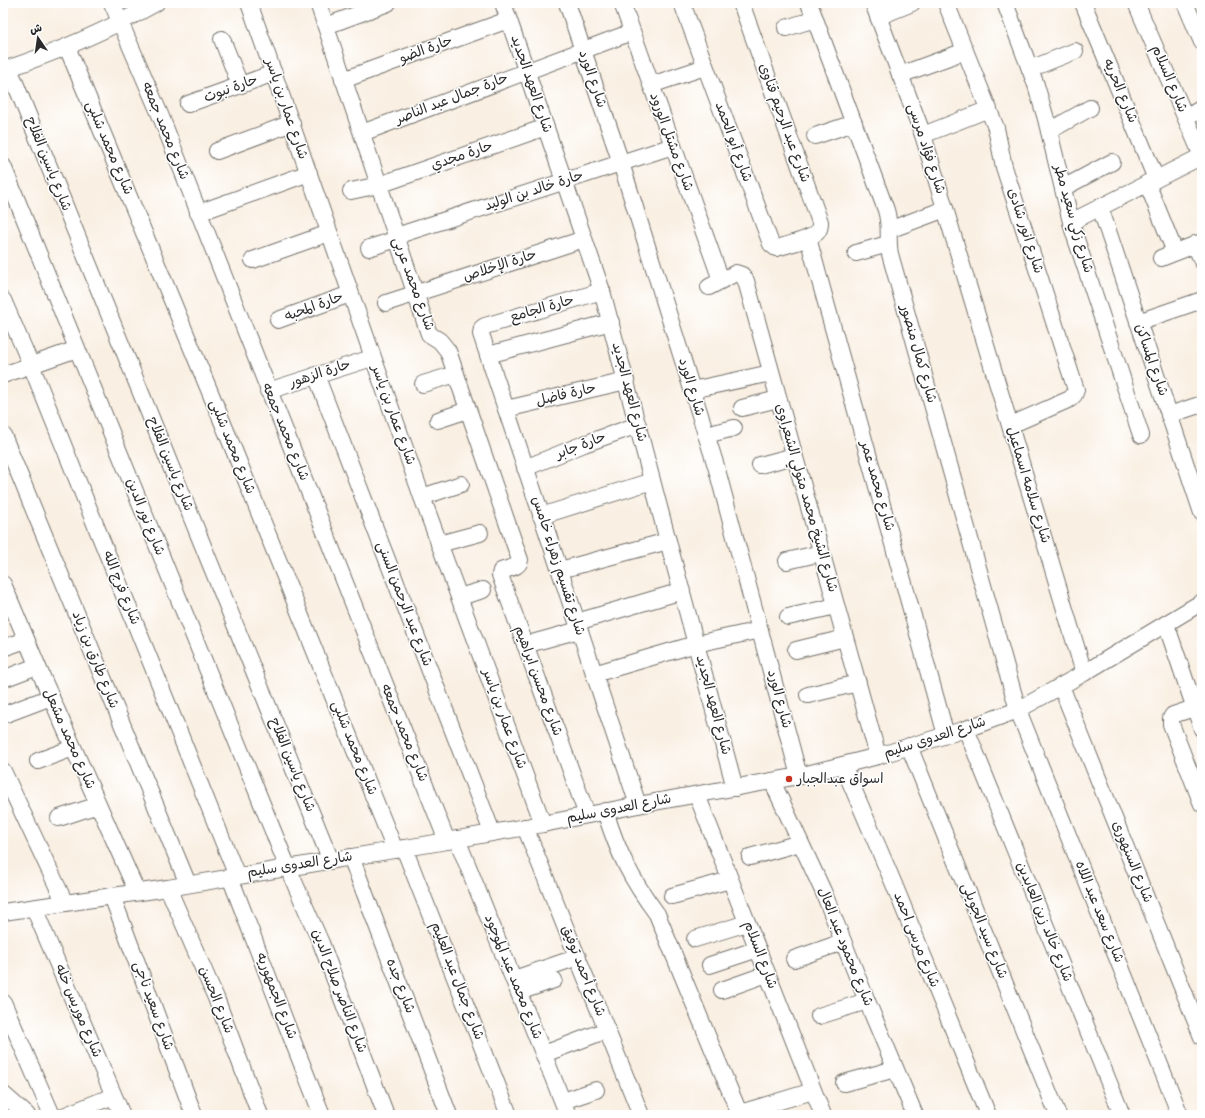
<svg xmlns="http://www.w3.org/2000/svg" width="1205" height="1118" viewBox="0 0 1205 1118" font-family="'Indie Flower','Playpen Sans Arabic',sans-serif">
	<style>
		.lines { fill: none; stroke-linecap: round; stroke-linejoin: round }
		.minor-casing { stroke: #73706b; stroke-width: 18 }
		.minor { stroke: #fff; stroke-width: 16 }
		.poi-dot { fill: #c8321e; stroke: #fff; stroke-width: 1.5 }
		.labels { text-anchor: middle; dominant-baseline: central; stroke-width: 3; stroke-linejoin: round; paint-order: stroke }
		.street-label { font-size: 14px; fill: #2b2b2b; stroke: #fff }
		.poi-label { font-size: 14px; fill: #2b2b2b; stroke: #fff; text-anchor: start }
	</style>
	<rect width="100%" height="100%" fill="#fff"/>
	<filter id="ink" filterUnits="userSpaceOnUse"><feTurbulence type="fractalNoise" baseFrequency=".025" numOctaves="2"/><feDisplacementMap in="SourceGraphic" scale="8" xChannelSelector="R" yChannelSelector="G"/><feConvolveMatrix kernelMatrix="1 2 1 2 8 2 1 2 1" color-interpolation-filters="sRGB"/></filter>
	<filter id="wash" filterUnits="userSpaceOnUse"><feTurbulence type="fractalNoise" baseFrequency=".012" numOctaves="4" result="noise"/><feDisplacementMap in="SourceGraphic" scale="16" xChannelSelector="R" yChannelSelector="G"/><feGaussianBlur stdDeviation="0.9" result="paint"/><feColorMatrix in="noise" values="0 0 0 0 0 0 0 0 0 0 0 0 0 0 0 0 0 1.4 0 .05"/><feComposite in="paint" operator="in"/></filter>
	<g filter="url(#wash)">
		<rect width="100%" height="100%" fill="#f9efe2"/>
	</g>
	<g filter="url(#ink)">
		<g class="lines">
			<g class="minor-casing">
				<g id="minor">
					<path d="M112,3L161,117L447,841"/>
					<path d="M249,3L422,497L543,824"/>
					<path d="M318,3L429,334L440,341L448,351L520,560C519,568 508,568 501,571L500,575L587,815"/>
					<path d="M503,3L602,291L668,541L735,788"/>
					<path d="M567,3L621,163L716,466L799,776"/>
					<path d="M622,3L721,280"/>
					<path d="M682,3L771,244L776,248L780,247C789,244 813,239 818,231C820,228 820,225 820,222L741,3"/>
					<path d="M809,3L886,210C891,226 887,238 890,254L1018,710L1180,1115"/>
					<path d="M873,3L923,135L1084,673"/>
					<path d="M946,3L996,128L1004,167L1076,390L1074,395L1070,399L1011,425"/>
					<path d="M1005,3L1036,85L1046,119L1073,230L1141,435"/>
					<path d="M1083,3L1156,179"/>
					<path d="M1136,3L1202,156"/>
					<path d="M1185,3L1202,42"/>
					<path d="M878,17L912,3"/>
					<path d="M326,26L388,3"/>
					<path d="M786,28L815,19"/>
					<path d="M222,39L240,85"/>
					<path d="M67,47L229,438L395,850"/>
					<path d="M9,68L331,861"/>
					<path d="M1030,69L1075,51"/>
					<path d="M3,70C56,53 108,30 156,3"/>
					<path d="M900,75L965,51"/>
					<path d="M343,80L508,20"/>
					<path d="M651,85L705,67"/>
					<path d="M188,104L274,73"/>
					<path d="M1186,118L1202,108"/>
					<path d="M1049,131L1090,108"/>
					<path d="M362,133L632,32"/>
					<path d="M923,135L989,109"/>
					<path d="M815,136L854,123"/>
					<path d="M217,151L292,123"/>
					<path d="M3,166L288,868L321,943L386,1115"/>
					<path d="M1147,183L1175,252"/>
					<path d="M1063,188L1112,162"/>
					<path d="M351,191L379,185L546,127"/>
					<path d="M1100,207L1202,513"/>
					<path d="M198,213L309,173"/>
					<path d="M1071,222L1202,156"/>
					<path d="M889,230L945,209"/>
					<path d="M396,236L673,146"/>
					<path d="M808,238L946,735"/>
					<path d="M1195,244L1202,261"/>
					<path d="M369,248L397,239"/>
					<path d="M856,253L888,244"/>
					<path d="M1161,258L1202,242"/>
					<path d="M253,260L329,233"/>
					<path d="M709,287L736,273L742,275L746,281L878,756"/>
					<path d="M602,291L485,326L482,328L481,334L638,805"/>
					<path d="M3,300L31,365L237,876"/>
					<path d="M386,303L584,239"/>
					<path d="M278,320L350,294"/>
					<path d="M1138,322L1202,300"/>
					<path d="M488,355L611,322"/>
					<path d="M3,375L77,349"/>
					<path d="M316,375L492,832"/>
					<path d="M423,384L456,374"/>
					<path d="M692,390L771,373"/>
					<path d="M268,391L372,358"/>
					<path d="M742,408L778,399"/>
					<path d="M506,409L626,381"/>
					<path d="M1169,415L1202,404"/>
					<path d="M438,420L468,410"/>
					<path d="M3,435L188,884"/>
					<path d="M706,435L734,428"/>
					<path d="M760,465L794,456"/>
					<path d="M525,468L584,444L638,425"/>
					<path d="M422,497L461,484"/>
					<path d="M541,516L652,481"/>
					<path d="M439,544L480,533"/>
					<path d="M787,561L821,553"/>
					<path d="M560,570L668,541"/>
					<path d="M3,584L43,679L137,892"/>
					<path d="M459,597L483,590"/>
					<path d="M788,617L836,606"/>
					<path d="M577,622L682,591"/>
					<path d="M1166,624L1202,729"/>
					<path d="M525,645L579,630"/>
					<path d="M3,648L26,640"/>
					<path d="M796,650L845,638"/>
					<path d="M594,674L696,644L760,630"/>
					<path d="M3,679L37,666"/>
					<path d="M1061,686L1202,1037"/>
					<path d="M808,695L858,683"/>
					<path d="M1194,708L1173,715L1171,718V724L1202,804"/>
					<path d="M6,714L51,697"/>
					<path d="M966,729L1122,1115"/>
					<path d="M909,746L1058,1115"/>
					<path d="M38,761L73,748"/>
					<path d="M843,765L893,882L988,1115"/>
					<path d="M3,771L65,903"/>
					<path d="M772,781L823,891L867,1001L915,1115"/>
					<path d="M697,795L823,1115"/>
					<path d="M605,811C618,853 631,879 657,914L740,1115"/>
					<path d="M59,818L98,805"/>
					<path d="M525,827L641,1115"/>
					<path d="M457,839L568,1115"/>
					<path d="M404,848L509,1115"/>
					<path d="M351,857L449,1115"/>
					<path d="M750,857L800,843"/>
					<path d="M230,877L294,1044L322,1115"/>
					<path d="M168,888L216,998L260,1115"/>
					<path d="M112,896L194,1115"/>
					<path d="M672,896L730,880"/>
					<path d="M34,908L122,1115"/>
					<path d="M3,912L168,888L447,841L543,824L638,805L799,776L878,756L966,729L1018,710L1084,673L1202,602"/>
					<path d="M695,939L747,923"/>
					<path d="M794,959L843,942"/>
					<path d="M710,965L758,949"/>
					<path d="M514,979L578,957"/>
					<path d="M722,990L767,974"/>
					<path d="M519,992L554,980"/>
					<path d="M3,1002L52,1115"/>
					<path d="M819,1016L867,1001"/>
					<path d="M544,1054L607,1030"/>
					<path d="M844,1083L895,1069"/>
					<path d="M3,1094L27,1115"/>
					<path d="M563,1101L596,1090"/>
					<path d="M740,1113L813,1091"/>
					<path d="M66,1115L113,1096"/>
				</g>
			</g>
			<use href="#minor" class="minor"/>
		</g>
	</g>
	<circle class="poi-dot" cx="789" cy="779" r="4"/>
	<g class="labels">
		<g class="street-label">
			<text transform="translate(426 50) rotate(-20)">حارة الضو</text>
			<text transform="translate(592 79) rotate(71)">شارع الورد</text>
			<text transform="translate(1169 79) rotate(67)">شارع السلام</text>
			<text transform="translate(531 84) rotate(71)">شارع العهد الجديد</text>
			<text transform="translate(231 89) rotate(-20)">حارة نبوت</text>
			<text transform="translate(1120 91) rotate(67)">شارع الحريه</text>
			<text transform="translate(452 99) rotate(-21)">حارة جمال عبد الناصر</text>
			<text transform="translate(286 109) rotate(71)">شارع عمار بن ياسر</text>
			<text transform="translate(784 123) rotate(70)">شارع عبد الرحيم قناوى</text>
			<text transform="translate(165 131) rotate(68)">شارع محمد جمعه</text>
			<text transform="translate(671 142) rotate(70)">شارع مشتل الورود</text>
			<text transform="translate(733 142) rotate(70)">شارع أبو الحمد</text>
			<text transform="translate(109 148) rotate(67)">شارع محمد شلبى</text>
			<text transform="translate(926 149) rotate(72)">شارع فؤاد مرسى</text>
			<text transform="translate(462 156) rotate(-19)">حارة مجدي</text>
			<text transform="translate(48 164) rotate(68)">شارع ياسين الفلاح</text>
			<text transform="translate(534 191) rotate(-18)">حارة خالد بن الوليد</text>
			<text transform="translate(1073 219) rotate(74)">شارع زكي سعيد مطر</text>
			<text transform="translate(1025 231) rotate(72)">شارع انور شادى</text>
			<text transform="translate(500 266) rotate(-18)">حارة الإخلاص</text>
			<text transform="translate(413 284) rotate(70)">شارع محمد عربى</text>
			<text transform="translate(314 307) rotate(-20)">حارة المحبه</text>
			<text transform="translate(542 309) rotate(-16)">حارة الجامع</text>
			<text transform="translate(918 354) rotate(74)">شارع كمال منصور</text>
			<text transform="translate(1151 360) rotate(71)">شارع المساكن</text>
			<text transform="translate(320 374) rotate(-18)">حارة الزهور</text>
			<text transform="translate(691 387) rotate(73)">شارع الورد</text>
			<text transform="translate(629 392) rotate(75)">شارع العهد الجديد</text>
			<text transform="translate(566 395) rotate(-13)">حارة فاضل</text>
			<text transform="translate(393 415) rotate(70)">شارع عمار بن ياسر</text>
			<text transform="translate(285 432) rotate(68)">شارع محمد جمعه</text>
			<text transform="translate(581 446) rotate(-21)">حارة جابر</text>
			<text transform="translate(232 447) rotate(68)">شارع محمد شلبى</text>
			<text transform="translate(170 464) rotate(68)">شارع ياسين الفلاح</text>
			<text transform="translate(1028 485) rotate(73)">شارع سلامه اسماعيل</text>
			<text transform="translate(877 486) rotate(74)">شارع محمد عمر</text>
			<text transform="translate(806 498) rotate(74)">شارع الشيخ محمد متولي الشعراوى</text>
			<text transform="translate(145 517) rotate(68)">شارع نور الدين</text>
			<text transform="translate(558 566) rotate(72)">شارع تقسيم زهراء خامس</text>
			<text transform="translate(121 588) rotate(68)">شارع فرج الله</text>
			<text transform="translate(404 604) rotate(69)">شارع عبد الرحمن السنى</text>
			<text transform="translate(95 660) rotate(68)">شارع طارق بن زياد</text>
			<text transform="translate(538 681) rotate(70)">شارع محسن ابراهيم</text>
			<text transform="translate(779 699) rotate(75)">شارع الورد</text>
			<text transform="translate(713 705) rotate(75)">شارع العهد الجديد</text>
			<text transform="translate(504 719) rotate(70)">شارع عمار بن ياسر</text>
			<text transform="translate(404 733) rotate(68)">شارع محمد جمعه</text>
			<text transform="translate(935 738) rotate(-18)">شارع العدوى سليم</text>
			<text transform="translate(69 739) rotate(66)">شارع محمد مشعل</text>
			<text transform="translate(354 748) rotate(68)">شارع محمد شلبى</text>
			<text transform="translate(292 765) rotate(68)">شارع ياسين الفلاح</text>
			<text transform="translate(619 809) rotate(-11)">شارع العدوى سليم</text>
			<text transform="translate(1132 862) rotate(68)">شارع السنهورى</text>
			<text transform="translate(300 865) rotate(-9)">شارع العدوى سليم</text>
			<text transform="translate(1099 912) rotate(68)">شارع سعد عبد اللاه</text>
			<text transform="translate(1044 922) rotate(68)">شارع خالد زين العابدين</text>
			<text transform="translate(984 931) rotate(68)">شارع سيد الجويلى</text>
			<text transform="translate(916 940) rotate(68)">شارع مرسى احمد</text>
			<text transform="translate(845 947) rotate(68)">شارع محمود عبد العال</text>
			<text transform="translate(760 955) rotate(69)">شارع السلام</text>
			<text transform="translate(583 971) rotate(68)">شارع أحمد توفيق</text>
			<text transform="translate(513 977) rotate(68)">شارع محمد عبد الموجود</text>
			<text transform="translate(457 981) rotate(69)">شارع جمال عبد العليم</text>
			<text transform="translate(400 986) rotate(69)">شارع جده</text>
			<text transform="translate(339 991) rotate(69)">شارع الناصر صلاح الدين</text>
			<text transform="translate(276 996) rotate(69)">شارع الجمهوريه</text>
			<text transform="translate(216 1000) rotate(68)">شارع الحسن</text>
			<text transform="translate(153 1006) rotate(70)">شارع سعيد ناجى</text>
			<text transform="translate(78 1011) rotate(67)">شارع موريس خله</text>
		</g>
		<g class="poi-label">
			<text x="797" y="779">اسواق عبدالجبار</text>
		</g>
	</g>
	<rect width="1205" height="1118" fill="none" stroke="#fff" stroke-width="16"/>
	<g transform="translate(38 38) rotate(347)" stroke="#ffffff" stroke-width="3" paint-order="stroke">
	<path d="M0-3L7 15L0 10L-7 15Z" fill="#2b2b2b"/>
	<text y="-6" font-size="11" font-weight="bold" text-anchor="middle" fill="#2b2b2b">ش</text>
	</g>
</svg>
